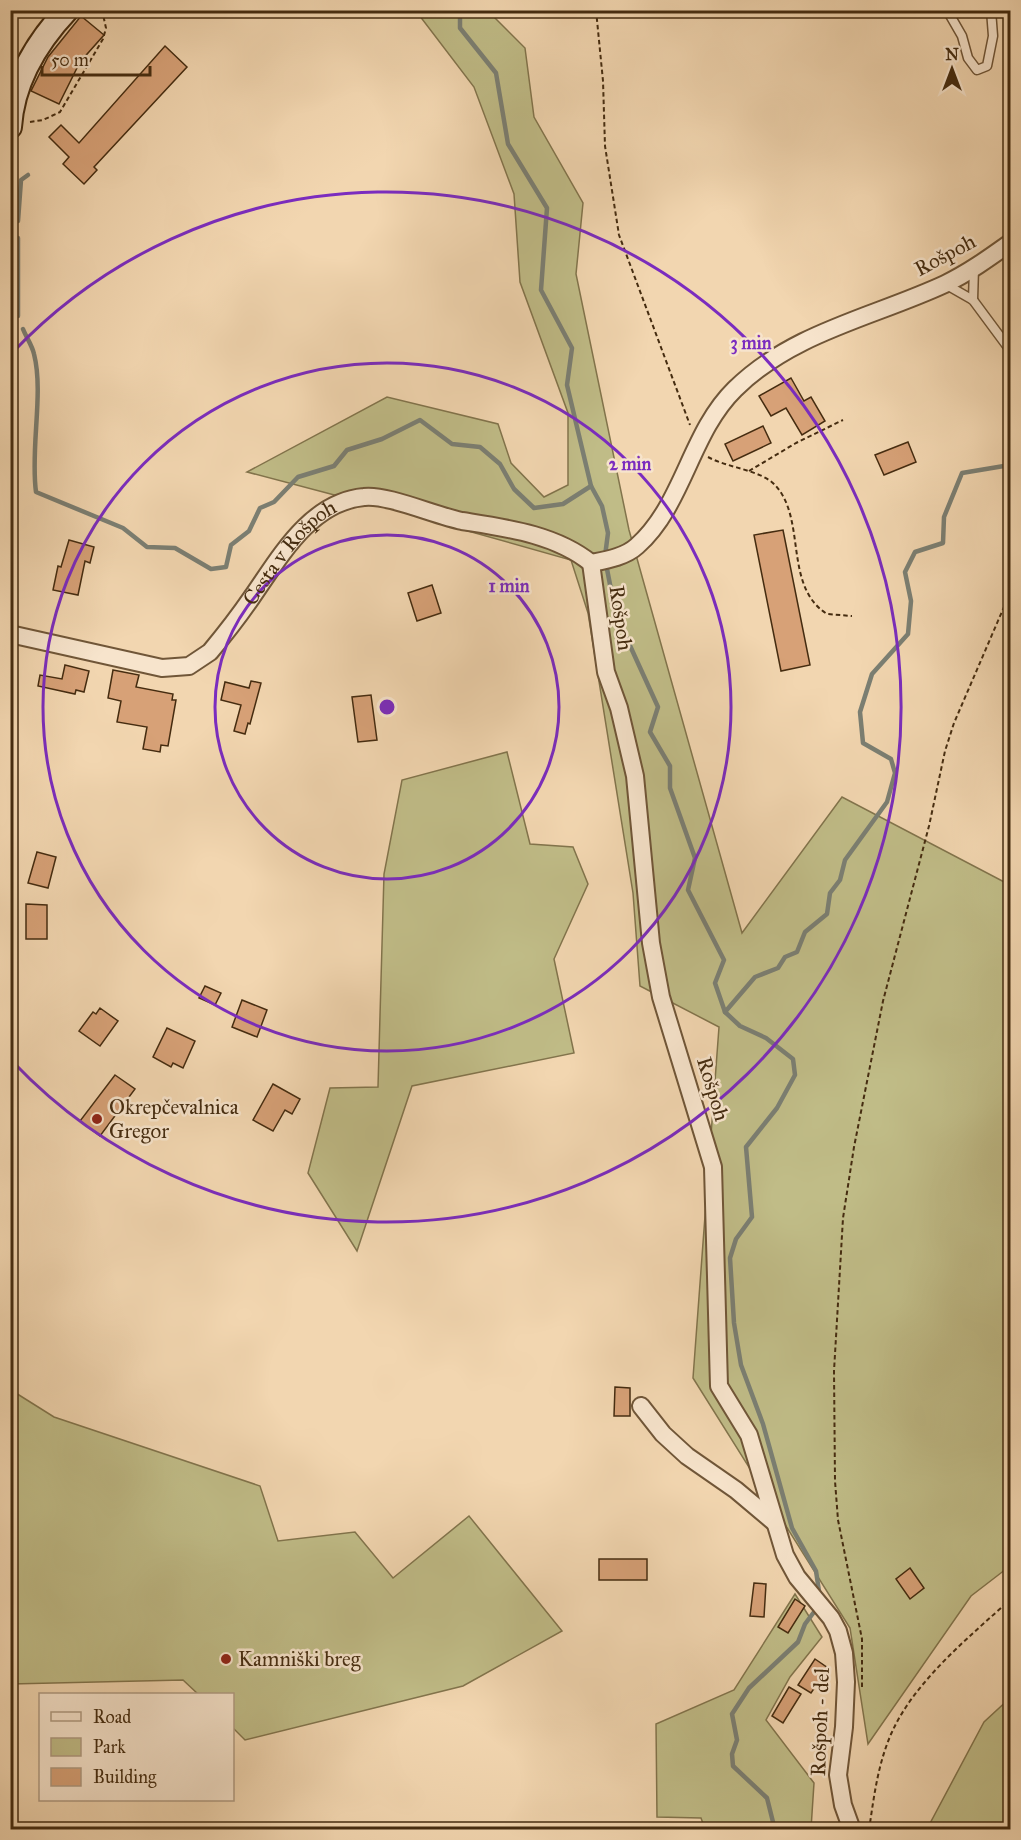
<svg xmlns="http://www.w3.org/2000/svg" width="1021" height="1840" viewBox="0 0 1021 1840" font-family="'IM FELL Great Primer',serif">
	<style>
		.green { fill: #c0bc87; stroke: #82744c; stroke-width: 1.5 }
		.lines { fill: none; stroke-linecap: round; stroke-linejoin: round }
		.stream { stroke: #7b7f73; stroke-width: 4.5 }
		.building { fill: #d7a177; stroke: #452c10; stroke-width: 1.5 }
		.lane-casing { stroke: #705638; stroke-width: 11 }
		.street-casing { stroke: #705638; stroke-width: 20 }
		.secondary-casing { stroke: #452c10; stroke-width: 26 }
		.path { stroke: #452c10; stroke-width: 2; stroke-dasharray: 4.5 3; stroke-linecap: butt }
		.lane { stroke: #f7e4cc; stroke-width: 8 }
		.street { stroke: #f7e4cc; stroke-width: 16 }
		.secondary { stroke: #f7e4cc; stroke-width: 22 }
		.ring { fill: none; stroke: #7b2cbf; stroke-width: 3 }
		.poi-dot { fill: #8f2418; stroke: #f7e4cc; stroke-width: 2 }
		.labels { text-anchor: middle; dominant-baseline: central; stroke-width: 5; stroke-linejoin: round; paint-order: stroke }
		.street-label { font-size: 21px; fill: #452c10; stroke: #f7e4cc }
		.poi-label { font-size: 21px; fill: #452c10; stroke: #f7e4cc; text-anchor: start }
		.centre { fill: #7b2cbf; stroke: #f7e4cc; stroke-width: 3 }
		.ring-label { font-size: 18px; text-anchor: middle; font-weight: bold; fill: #7b2cbf; stroke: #f7e4cc; stroke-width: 5; stroke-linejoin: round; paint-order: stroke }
	</style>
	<rect width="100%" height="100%" fill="#f2d6b0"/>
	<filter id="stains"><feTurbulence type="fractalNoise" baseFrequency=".00333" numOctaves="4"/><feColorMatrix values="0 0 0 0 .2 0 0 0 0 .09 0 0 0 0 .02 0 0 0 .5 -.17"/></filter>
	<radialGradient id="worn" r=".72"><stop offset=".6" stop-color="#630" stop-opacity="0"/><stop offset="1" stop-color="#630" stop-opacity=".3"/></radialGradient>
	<g class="green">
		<path d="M416,11H488L525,48L534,117L583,203L576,274L629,530L742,933L842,797L1010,885V1566L971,1596L868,1744L850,1628L693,1378L719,1027L640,986L633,893L588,613L571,560L443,524L412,512L342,497L247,472L387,397L498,424L511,463L544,497L568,485V413L520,282L514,194L474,87Z"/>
		<path d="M507,752L530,844L573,847L588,884L554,959L574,1053L412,1086L357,1251L308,1173L330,1088L378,1087L384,874L402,780Z"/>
		<path d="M11,1390L54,1417L260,1486L278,1541L355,1532L393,1578L469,1516L562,1631L463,1686L245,1740L233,1728L232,1694H198L183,1680L11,1684Z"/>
		<path d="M795,1594L822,1637L790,1677L766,1720L814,1783L811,1829H705L701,1818L657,1817L656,1724L734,1690Z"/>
		<path d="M1010,1698V1829H927L984,1722Z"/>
	</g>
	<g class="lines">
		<g class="stream">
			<path d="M460,10V28L496,73L508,144L547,208L541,290L572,348L567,385L591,486L602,506L608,533L605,556"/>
			<path d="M18,221L21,180L28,175"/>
			<path d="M18,316V238"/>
			<path d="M23,329C26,337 32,345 34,354C44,393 30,449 36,492L123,528L147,547L175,548L211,569L226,567L231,545L249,531L260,508L274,502L298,477L334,466L347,450L382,439L420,420L452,444L480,447L500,464L514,489L534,508L563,504L591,486"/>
			<path d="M606,564L616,615L658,707L650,732L670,766V788L695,858L688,890L724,960L715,983L725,1012L740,1026L766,1038L793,1059L795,1075L777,1108L746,1147L752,1217L736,1239L730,1258L734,1323L741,1365L763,1424L792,1528L816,1571L820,1598"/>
			<path d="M725,1012L755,977L778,968L785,957L797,952L805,932L827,914L830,893L840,880L845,860L887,802L895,773L891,759L863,743L860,712L872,674L908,634L911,601L905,572L915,552L943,543L944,517L962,473L1010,465"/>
			<path d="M775,1830L767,1798L733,1766L732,1754L737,1740L732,1714L749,1688L798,1642L805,1624L817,1608"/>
		</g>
	</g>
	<g class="building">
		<path d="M81,16L104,35L80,62L59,104L31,91L48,57Z"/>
		<path d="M165,46L187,67L94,167L97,170L84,184L63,164L69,157L49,137L61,125L79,143Z"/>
		<path d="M791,378L804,401L811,397L825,421L802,435L786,408L771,416L759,396Z"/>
		<path d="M763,426L771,443L733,461L725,444Z"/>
		<path d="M908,442L916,462L884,475L875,455Z"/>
		<path d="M783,530L810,665L781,671L754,535Z"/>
		<path d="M69,540L94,547L90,563L85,561L78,595L53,590L58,566L61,567Z"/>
		<path d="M432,585L441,613L417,621L408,593Z"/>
		<path d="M65,665L89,671L84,692L76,690L75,694L38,686L40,675L62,679Z"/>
		<path d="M113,670L139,675L136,687L173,694L172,700H176L168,746L161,745L160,752L143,749L147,727L117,722L121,701L108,698Z"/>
		<path d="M251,681L261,683L250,724L248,723L245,734L234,731L241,705L221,700L225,682L249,688Z"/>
		<path d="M371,695L377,740L358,742L352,697Z"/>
		<path d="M37,852L56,857L48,888L28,883Z"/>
		<path d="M26,904L47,905V939H26Z"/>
		<path d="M205,986L221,993L215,1005L199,998Z"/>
		<path d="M242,1000L267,1010L257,1037L232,1027Z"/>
		<path d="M100,1008L118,1021L100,1046L79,1031L93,1012L96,1014Z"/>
		<path d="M167,1028L195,1041L183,1068L173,1063L171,1067L153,1057Z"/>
		<path d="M115,1075L135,1089L100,1136L80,1121Z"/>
		<path d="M273,1084L300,1099L292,1114L285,1110L273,1131L253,1120Z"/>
		<path d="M615,1387L630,1388V1416H614Z"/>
		<rect x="599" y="1559" width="48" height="21"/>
		<path d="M910,1568L924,1588L910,1599L896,1579Z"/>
		<path d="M754,1583L766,1584L764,1617L750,1616Z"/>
		<path d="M795,1599L805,1606L788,1633L778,1627Z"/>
		<path d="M815,1659L828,1668L811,1693L798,1685Z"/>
		<path d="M789,1687L801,1694L783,1723L772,1716Z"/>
	</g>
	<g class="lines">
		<g class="lane-casing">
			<g id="lane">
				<path d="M947,10L962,36L968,58L977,70L987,66L993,36L991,10"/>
				<path d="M945,284L973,300L1010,350"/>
				<path d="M973,300L974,268"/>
			</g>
		</g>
		<g class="street-casing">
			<g id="street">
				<path d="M10,62L21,75"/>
				<path d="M591,563L606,672L619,708L635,776L651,943L661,997L713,1167L719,1386L749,1435L785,1555L797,1577L831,1618L838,1631L844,1653L846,1682L844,1727L838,1775L843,1805L852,1830"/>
				<path d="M591,563C606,560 625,557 637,546C684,504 690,433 735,389C793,332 874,317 945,284C968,273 989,258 1010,243"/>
				<path id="s1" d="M10,634L162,668L189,666L210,652C225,634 239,616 252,597C280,557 310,502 364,497C387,494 436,516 462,521C506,528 555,534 591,563"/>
				<path d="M641,1406L663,1434L687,1456L736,1490L774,1522"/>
			</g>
		</g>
		<g class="secondary-casing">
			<path id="secondary" d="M10,127C13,81 36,43 67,10"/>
		</g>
		<g class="path">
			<path d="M596,10L603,81L605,146L619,235L690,425"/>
			<path d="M30,122L43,120L60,112L103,39L106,28L102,10"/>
			<path d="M708,457C728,468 761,470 775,485C807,519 783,586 827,614L852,616"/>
			<path d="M749,471L796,443L843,420"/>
			<path d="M862,1687V1639L838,1520L835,1481L834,1371L843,1218L854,1147L883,1001L929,826L945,751L954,723L1010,593"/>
			<path d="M869,1830C874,1796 878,1763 892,1732C915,1681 970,1636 1010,1600"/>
		</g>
		<use href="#lane" class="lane"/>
		<use href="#street" class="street"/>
		<use href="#secondary" class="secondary"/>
	</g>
	<g class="ring">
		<circle cx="387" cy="707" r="172"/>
		<circle cx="387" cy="707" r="344"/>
		<path d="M13 352A515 515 0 1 1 13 1062"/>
	</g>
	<g class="poi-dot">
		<circle cx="97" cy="1119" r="6"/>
		<circle cx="226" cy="1659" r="6"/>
	</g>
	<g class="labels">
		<g class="street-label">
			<text transform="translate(945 255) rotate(-28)">Rošpoh</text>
			<text stroke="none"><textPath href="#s1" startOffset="336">Cesta v Rošpoh</textPath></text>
			<text transform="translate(621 618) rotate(82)">Rošpoh</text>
			<text transform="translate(713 1089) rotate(73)">Rošpoh</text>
			<text transform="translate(820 1722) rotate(-88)">Rošpoh - del</text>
		</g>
		<g class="poi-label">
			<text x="109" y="1107">Okrepčevalnica<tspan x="109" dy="24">Gregor</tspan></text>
			<text x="238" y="1659">Kamniški breg</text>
		</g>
	</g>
	<circle cx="387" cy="707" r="9" class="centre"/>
	<g class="ring-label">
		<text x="751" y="349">3 min</text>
		<text x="630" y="470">2 min</text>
		<text x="509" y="592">1 min</text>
	</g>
	<rect width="1021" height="1840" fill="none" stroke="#f2d6b0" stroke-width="36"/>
	<rect x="12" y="12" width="997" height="1816" fill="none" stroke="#452c10" stroke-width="3"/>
	<rect x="18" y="18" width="985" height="1804" fill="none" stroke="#452c10" stroke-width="1.5"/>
	<rect x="39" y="1693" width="195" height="108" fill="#f7e4cc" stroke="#b09a81" stroke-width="1.5"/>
	<rect x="51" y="1712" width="30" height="9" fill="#f7e4cc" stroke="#b09a81" stroke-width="1.5"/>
	<text x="93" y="1723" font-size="18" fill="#452c10">Road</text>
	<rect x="51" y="1738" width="30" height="18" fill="#c0bc87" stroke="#b09a81" stroke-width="1.5"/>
	<text x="93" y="1753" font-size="18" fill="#452c10">Park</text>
	<rect x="51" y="1768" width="30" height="18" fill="#d7a177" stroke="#b09a81" stroke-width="1.5"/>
	<text x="93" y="1783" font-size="18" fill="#452c10">Building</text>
	<g transform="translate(952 69)" stroke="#f7e4cc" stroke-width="4.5" paint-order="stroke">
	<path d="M0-4.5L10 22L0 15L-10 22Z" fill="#452c10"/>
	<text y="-9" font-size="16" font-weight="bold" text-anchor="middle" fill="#452c10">N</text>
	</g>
	<path d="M42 66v9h108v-9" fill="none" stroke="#452c10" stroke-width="3"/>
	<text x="51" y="66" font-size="18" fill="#452c10" stroke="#f7e4cc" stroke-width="4.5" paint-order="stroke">50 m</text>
	<rect width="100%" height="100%" filter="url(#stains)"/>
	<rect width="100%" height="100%" fill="url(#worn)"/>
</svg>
